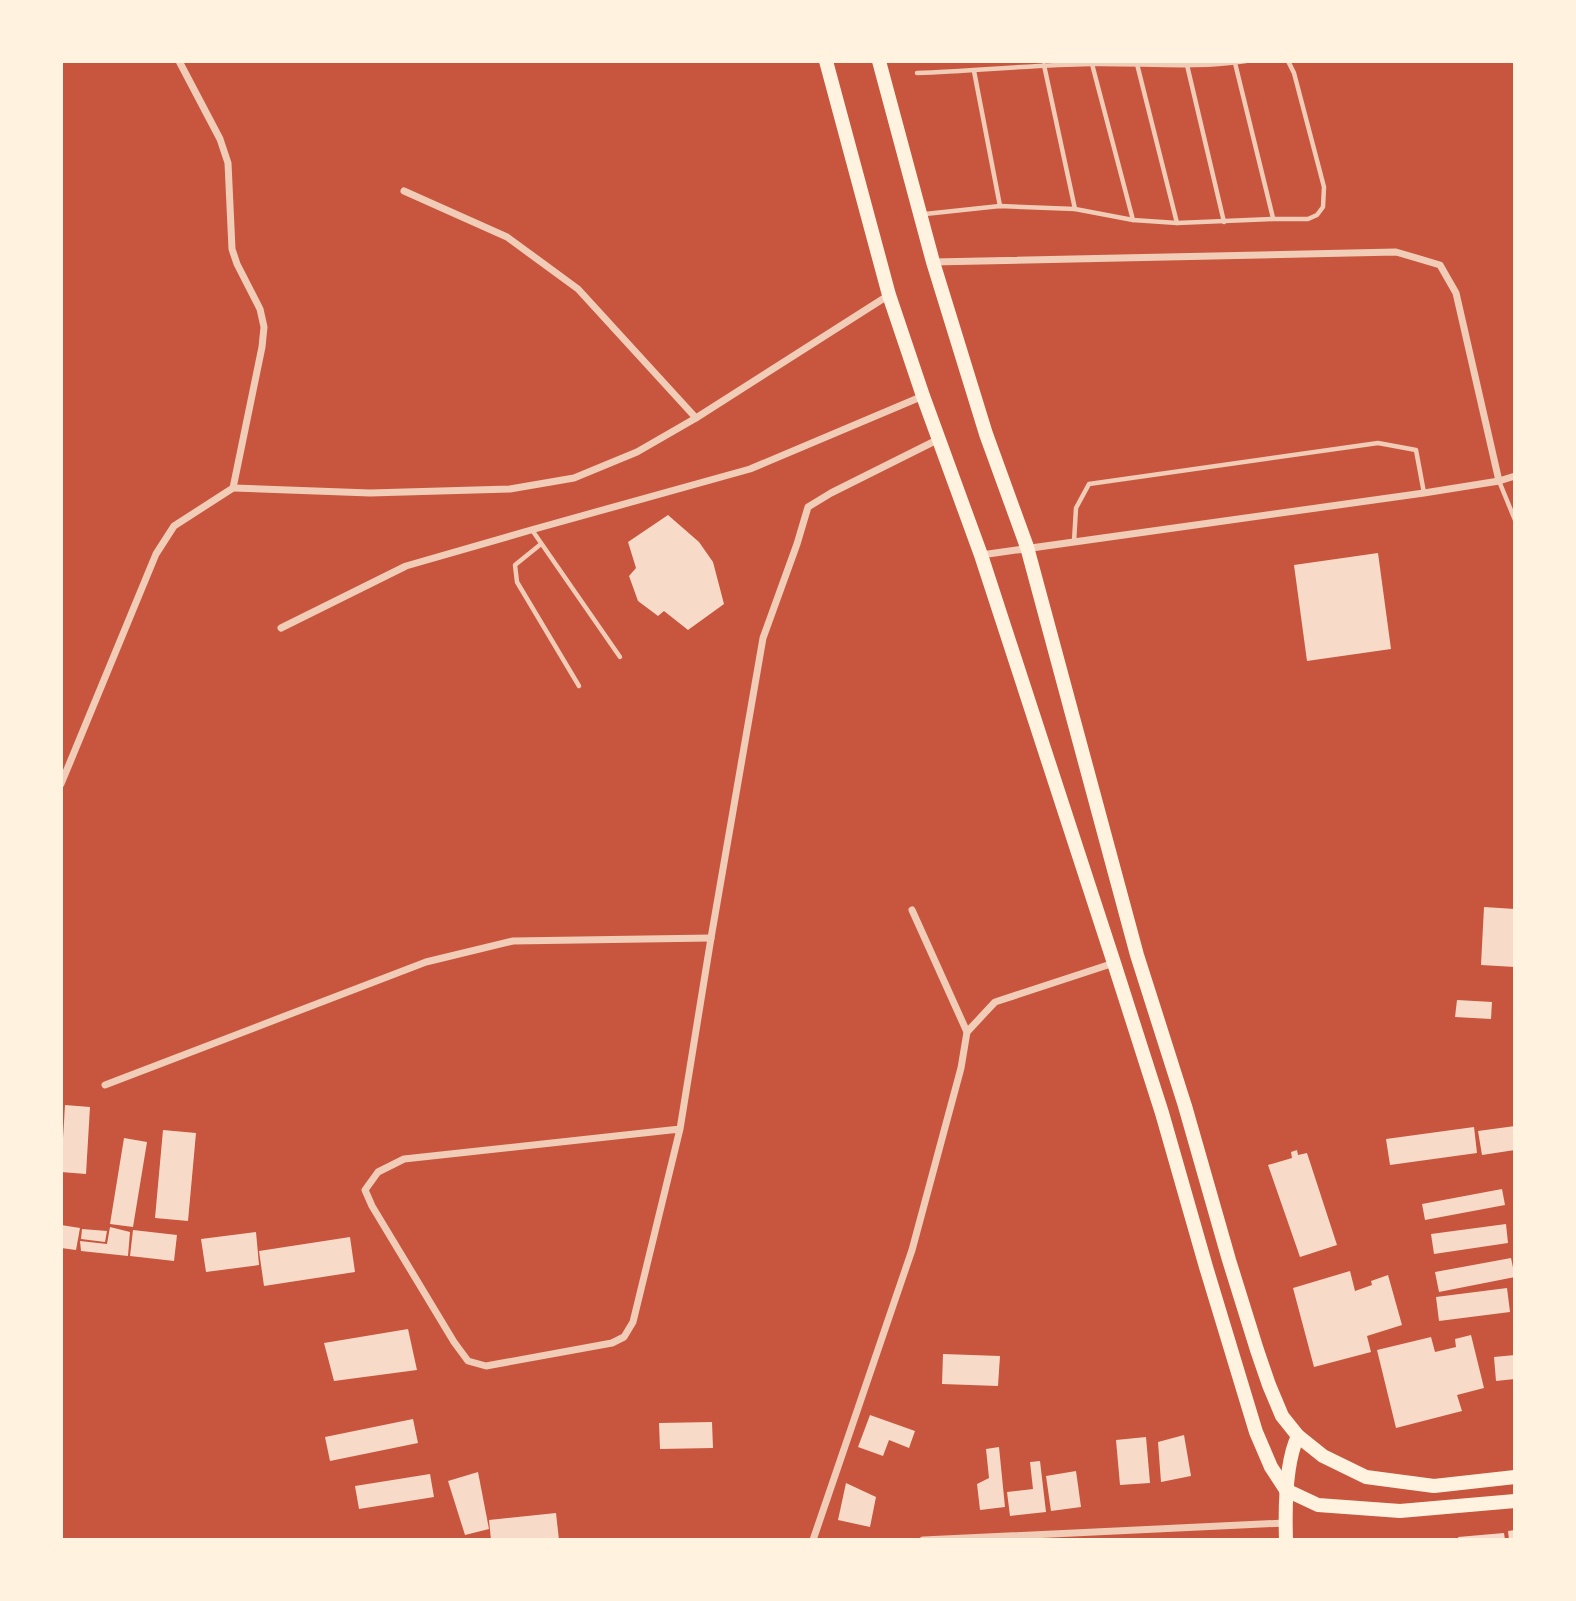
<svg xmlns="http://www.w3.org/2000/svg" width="1576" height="1601" viewBox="0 0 1576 1601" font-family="'Playfair Display',serif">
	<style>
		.building { fill: #f7dbc8 }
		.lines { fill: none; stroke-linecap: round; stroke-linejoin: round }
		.service { stroke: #f1ccb7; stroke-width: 4.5 }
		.minor { stroke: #f1ccb7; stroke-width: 7 }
		.primary { stroke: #fff3e0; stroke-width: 14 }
	</style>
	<rect width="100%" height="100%" fill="#c8553d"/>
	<g class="building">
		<path d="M668,515L699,542L713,562L724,604L688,630L664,611L658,616L638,601L629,576L636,568L628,542Z"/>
		<path d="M1378,553L1391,649L1307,661L1294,565Z"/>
		<path d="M1484,907L1515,909V967L1481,965Z"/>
		<path d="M1457,1000L1492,1002L1491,1019L1455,1017Z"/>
		<path d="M65,1105L90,1107L86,1174L61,1172Z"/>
		<path d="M1515,1126V1150L1482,1155L1478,1131Z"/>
		<path d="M1474,1127L1477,1153L1390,1165L1386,1139Z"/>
		<path d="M163,1130L196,1133L188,1221L155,1218Z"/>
		<path d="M124,1138L147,1142L133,1227L110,1224Z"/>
		<path d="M1297,1150L1298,1155L1307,1153L1337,1245L1300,1257L1268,1165L1292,1158L1291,1152Z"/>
		<path d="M1502,1189L1505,1205L1425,1220L1422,1204Z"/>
		<path d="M1506,1224L1508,1243L1434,1254L1431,1234Z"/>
		<path d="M61,1225L80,1228L76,1250L61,1248Z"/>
		<path d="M110,1227L130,1232L128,1256L81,1251L80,1241L107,1244Z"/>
		<path d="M82,1229L107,1231L105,1242L81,1239Z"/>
		<path d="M133,1230L177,1235L174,1261L130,1256Z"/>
		<path d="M256,1232L259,1265L206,1272L201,1239Z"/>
		<path d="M350,1237L355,1272L264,1286L259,1251Z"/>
		<path d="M1511,1258L1515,1277L1439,1292L1435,1272Z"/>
		<path d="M1350,1271L1355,1291L1372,1285L1371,1281L1388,1275L1402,1325L1367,1336L1371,1352L1314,1367L1293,1288Z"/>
		<path d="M1507,1288L1510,1312L1439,1321L1436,1297Z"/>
		<path d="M408,1329L417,1370L334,1381L324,1343Z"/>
		<path d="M1471,1335L1484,1388L1457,1395L1462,1411L1396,1428L1377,1350L1431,1337L1435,1352L1456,1347L1455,1339Z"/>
		<path d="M943,1354L1000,1356L998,1386L942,1384Z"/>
		<path d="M1515,1355V1379L1496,1381L1494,1357Z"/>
		<path d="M870,1415L915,1431L909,1448L889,1440L883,1456L858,1447Z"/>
		<path d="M413,1419L418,1443L330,1461L325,1437Z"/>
		<path d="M712,1422L713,1448L660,1449L659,1423Z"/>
		<path d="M1184,1435L1191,1476L1161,1482L1158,1442Z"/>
		<path d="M1146,1437L1150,1483L1120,1485L1116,1440Z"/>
		<path d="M999,1447L1005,1507L980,1510L977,1484L989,1478L986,1449Z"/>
		<path d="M1040,1461L1046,1512L1010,1516L1007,1492L1033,1489L1030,1462Z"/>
		<path d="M1076,1471L1081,1507L1051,1511L1046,1476Z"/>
		<path d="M478,1472L489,1529L465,1535L448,1481Z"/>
		<path d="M430,1474L434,1497L359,1509L355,1486Z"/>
		<path d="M846,1483L876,1497L870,1527L838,1520Z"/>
		<path d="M556,1513L559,1540H491L489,1520Z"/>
		<path d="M1515,1530V1540H1509L1508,1531Z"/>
		<path d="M1504,1533L1505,1540H1459L1458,1537Z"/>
	</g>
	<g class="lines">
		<g class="service">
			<path d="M1235,63L1273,218"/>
			<path d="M1092,64L1133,220"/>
			<path d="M1137,64L1177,223"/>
			<path d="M1044,65L1075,209"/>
			<path d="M1187,65L1224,222"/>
			<path d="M974,71L1000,206"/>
			<path d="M917,73C975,71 1032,65 1090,64C1141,63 1195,69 1246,61"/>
			<path d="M925,214L1000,206L1075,209L1133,220L1177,223L1273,219H1308L1317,215L1323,207L1324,187L1294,73L1288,61"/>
			<path d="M1499,481L1515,520"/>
			<path d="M532,530L620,657"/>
			<path d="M1074,542L1076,508L1089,484L1378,443L1416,450L1424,493"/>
			<path d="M541,544L515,565L517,582L579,686"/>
		</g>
		<g class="minor">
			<path d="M404,191L507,237L578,289L696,418"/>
			<path d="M933,262L1396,252L1440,265L1456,293L1499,481"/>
			<path d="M233,488L370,493L510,489L574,478L637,452L696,418L889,295"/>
			<path d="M981,555L1424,493L1499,481L1515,476"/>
			<path d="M281,628L406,566L531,530L750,469L923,396"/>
			<path d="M61,784L156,554L174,526L233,488L262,347L264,327L260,309L237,264L232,249L228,163L220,139L179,61"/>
			<path d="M912,910L967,1032"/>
			<path d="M105,1085L426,962L513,941L711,938"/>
			<path d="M680,1129L404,1159L378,1172L365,1190L372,1206L454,1342L468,1361L486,1366L612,1343L624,1337L633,1322L680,1129L711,938L763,638L797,544L808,507L831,493L939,439"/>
			<path d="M813,1540L912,1250L961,1068L967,1032L995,1002L1114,963"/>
			<path d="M923,1540L1285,1523"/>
		</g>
		<g class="primary">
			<path d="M826,61L889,295L923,396L981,555L1114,963L1162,1113L1206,1267L1256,1432L1271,1467L1286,1490"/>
			<path d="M879,61L933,262L986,434L1027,547L1137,955L1185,1106L1229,1260L1257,1350L1269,1385L1282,1416L1298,1436L1323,1456L1366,1477L1434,1486L1515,1477"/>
			<path d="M1286,1490L1318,1505L1400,1511L1515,1501"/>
			<path d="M1286,1540C1285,1509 1285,1463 1298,1436"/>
		</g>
	</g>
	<rect width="1576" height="1601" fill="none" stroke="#fff3e0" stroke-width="126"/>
</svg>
